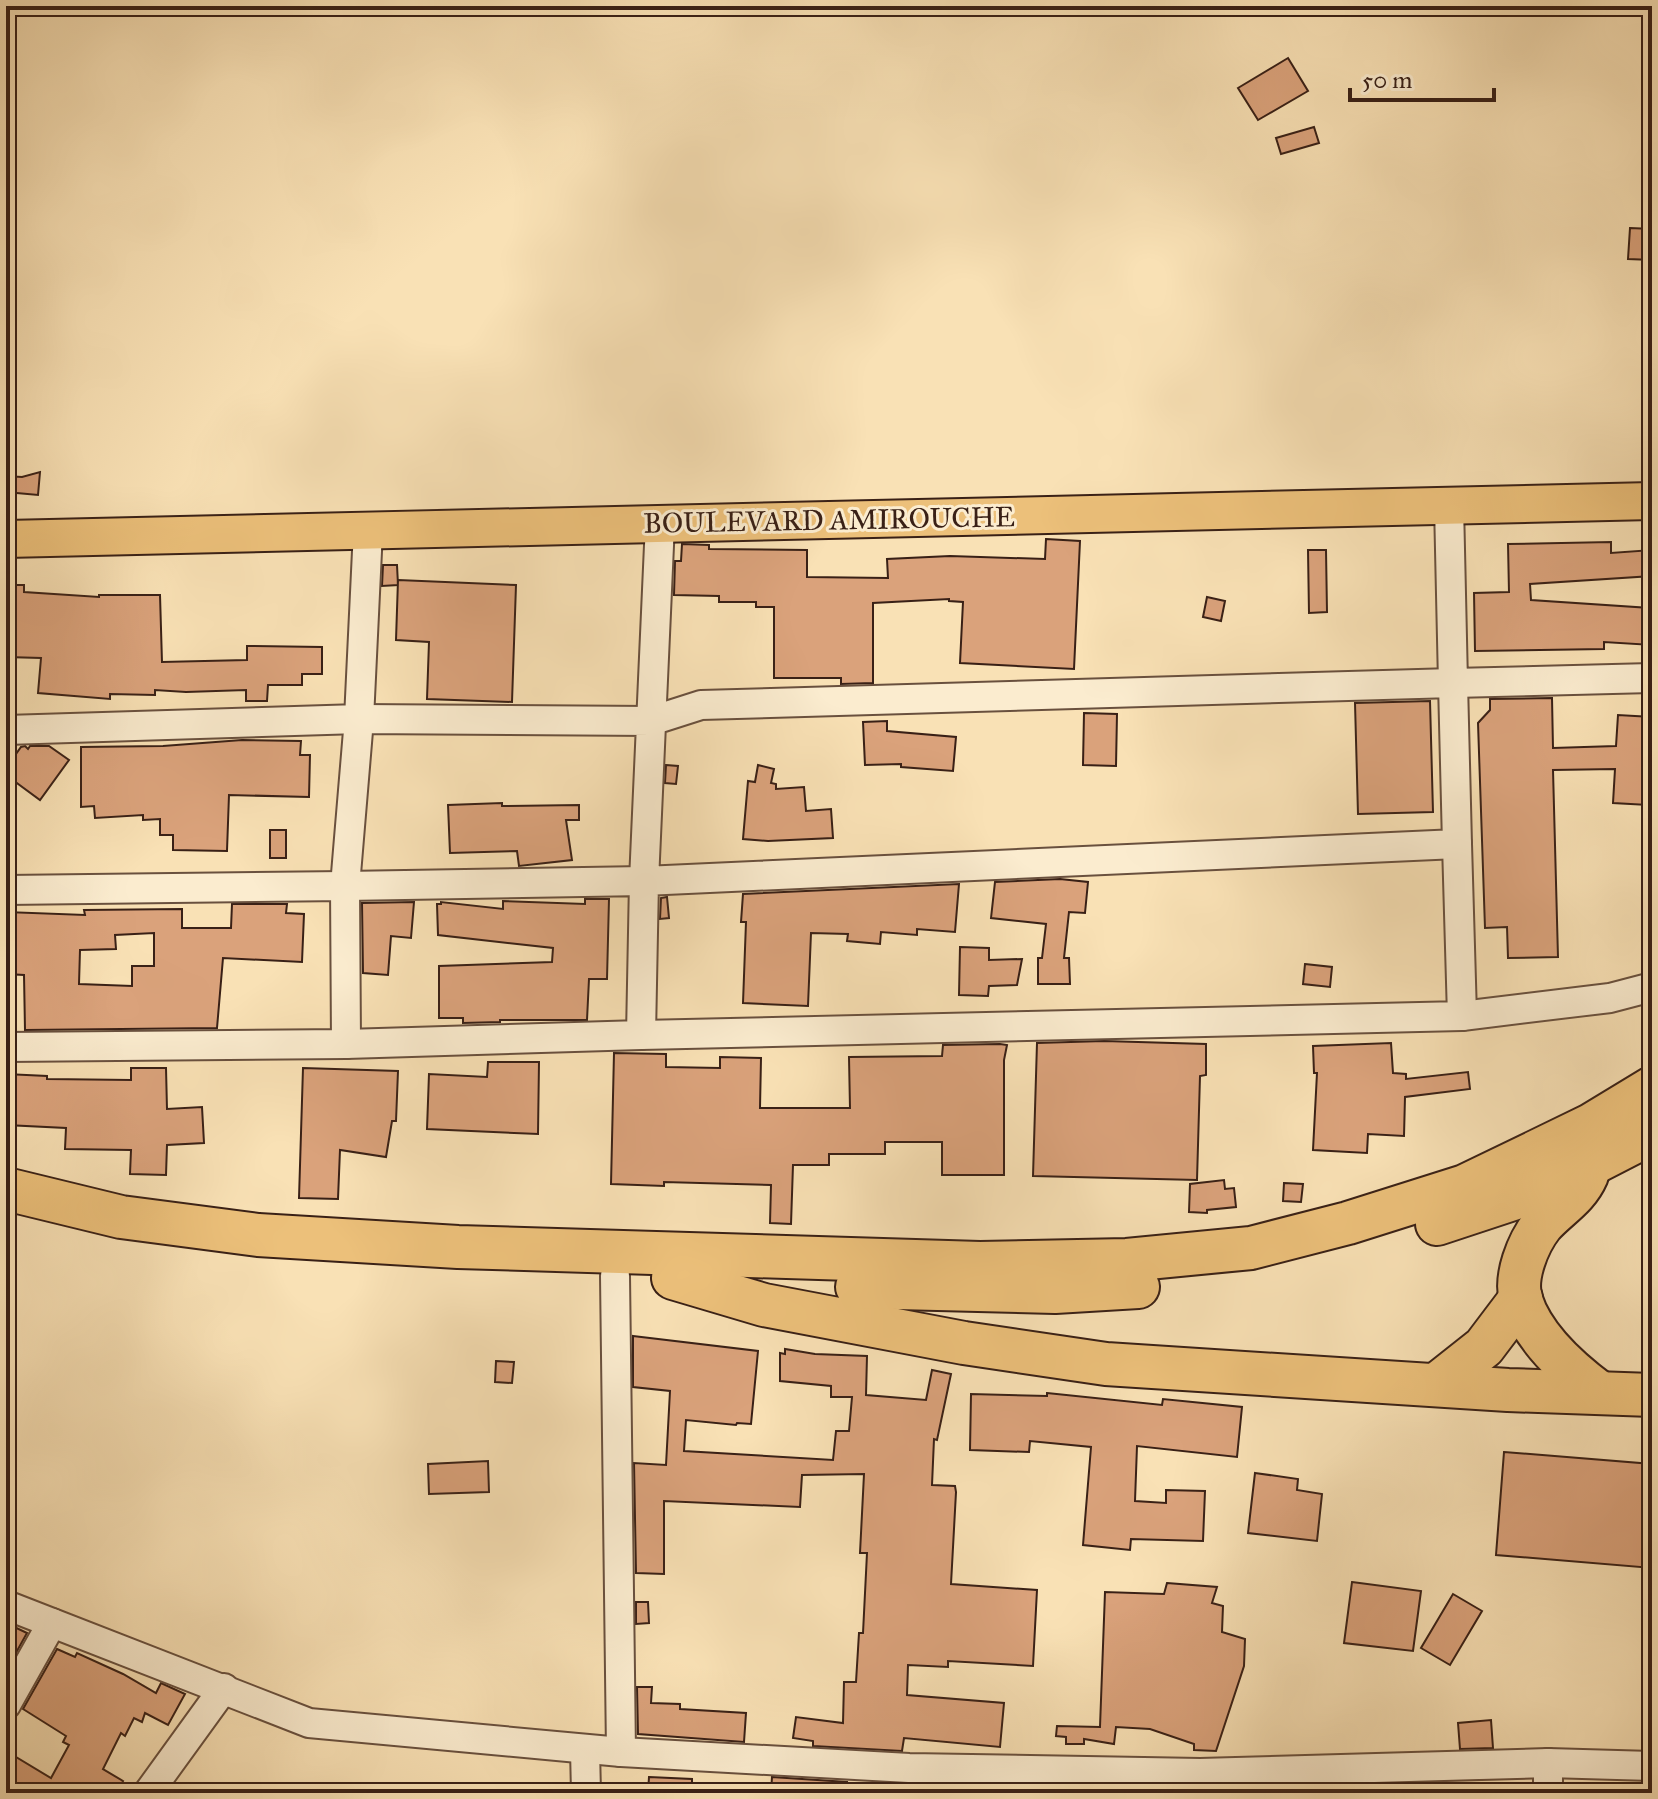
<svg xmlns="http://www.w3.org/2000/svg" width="1658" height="1799" viewBox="0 0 1658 1799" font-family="'IM FELL Great Primer',serif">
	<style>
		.building { fill: #daa27b; stroke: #392016; stroke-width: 2; fill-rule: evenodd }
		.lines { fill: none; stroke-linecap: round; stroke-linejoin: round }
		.minor-casing { stroke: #69503e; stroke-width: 32 }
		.major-casing { stroke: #392016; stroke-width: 40 }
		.highway-casing { stroke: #392016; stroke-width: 46 }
		.minor { stroke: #fbeccf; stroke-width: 28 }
		.major { stroke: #ecc07a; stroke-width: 36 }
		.highway { stroke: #ecc07a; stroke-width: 42 }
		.labels { text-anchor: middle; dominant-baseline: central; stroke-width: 6; stroke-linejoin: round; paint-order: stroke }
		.street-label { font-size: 28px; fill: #392016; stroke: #fbeccf }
	</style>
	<rect width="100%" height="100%" fill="#f9e1b5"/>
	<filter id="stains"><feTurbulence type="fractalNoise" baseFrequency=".0025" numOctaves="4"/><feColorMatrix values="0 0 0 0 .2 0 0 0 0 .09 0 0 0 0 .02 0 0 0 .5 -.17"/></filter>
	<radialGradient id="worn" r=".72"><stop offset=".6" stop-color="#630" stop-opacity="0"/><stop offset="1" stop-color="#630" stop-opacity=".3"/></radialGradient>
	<g class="building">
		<path d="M1288,58L1308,91L1258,120L1238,88Z"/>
		<path d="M1314,127L1319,143L1281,154L1276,138Z"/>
		<path d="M1630,228L1652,229V260L1628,259Z"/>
		<path d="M40,472L38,495L6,492V476L22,477Z"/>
		<path d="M1046,539L1080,541L1074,669L960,663L963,602L949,601V599L873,603V683L841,684V678H774V607H756V602H719V596L674,595L675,561H681L682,544L709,545V549L807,550V577L888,578L887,559L950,556L1045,559Z"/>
		<path d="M1611,542V553L1652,550V576L1530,584L1531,600L1650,608L1652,645L1604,642V649L1475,651L1474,593L1509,592L1508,544Z"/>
		<path d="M1308,550H1326L1327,612L1309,613Z"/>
		<path d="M383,565H397L398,585L382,586Z"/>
		<path d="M398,580L516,585L512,702L427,699L429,642L396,640Z"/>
		<path d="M6,585H24V592L99,597V595H160L162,662L247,660V646L322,647V674H302V685H268L267,701H246V690L186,692L155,690V695L110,694V699L38,693L41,658L6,657Z"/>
		<path d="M1207,597L1225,601L1221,621L1203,617Z"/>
		<path d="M1552,698L1553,748L1616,746L1618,715L1652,717L1648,805L1613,803L1615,769L1553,770L1558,957L1508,958L1507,927L1485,928L1478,723L1490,710V699Z"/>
		<path d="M1430,701L1433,812L1358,814L1355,703Z"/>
		<path d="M1084,713L1117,714L1116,766L1083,765Z"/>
		<path d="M887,721V731L956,737L953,771L901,767V764L865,765L863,722Z"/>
		<path d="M242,740L301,741L300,755H310L309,797L229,795L227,851L173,850V835H160V819L143,820V815L95,818L94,806L81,807V747L163,746Z"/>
		<path d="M25,746L28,749L30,746H49L69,760L40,800L6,775V768L21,747Z"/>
		<path d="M666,765L678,766L676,784L665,783Z"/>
		<path d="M758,765L774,769L771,783L776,784V789L804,787L806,811L831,809L833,838L768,841L743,839L748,781L755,782Z"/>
		<path d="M502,803V806L579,805V820H566L572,860L519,866L517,851L450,853L448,805Z"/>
		<rect x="270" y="830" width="16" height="28"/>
		<path d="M1060,879L1088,882L1085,913L1069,912L1064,958H1069L1070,984H1038V958H1042L1046,924L991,918L995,882Z"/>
		<path d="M959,884L955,932L917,929V935L881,932L880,944L847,941L848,934L811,933L808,1006L743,1003L746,922H741L743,894Z"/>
		<path d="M667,897L669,918L660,919L661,898Z"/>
		<path d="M585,899H609L607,979H589L587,1020H500V1022L463,1023V1018H439V966L552,962L553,948L438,935L437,904H441V902L503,909V901L585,904Z"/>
		<path d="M414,902L411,938L391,936L388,975L363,973L362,903Z"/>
		<path d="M232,904H287L286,913L304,914L302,962L223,958L217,1028L25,1030L24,975L6,974V912L85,915L84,910L182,909V928H231ZM154,933V966H132V986L79,984L80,950L116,949L115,935Z"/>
		<path d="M960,947L989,948V960L1022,959L1017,985L989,986L988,996L959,995Z"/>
		<path d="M1305,964L1332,967L1330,987L1303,984Z"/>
		<path d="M1104,1041L1206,1044V1075L1200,1076L1197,1180L1033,1176L1037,1043Z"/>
		<path d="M1391,1043L1393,1073L1406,1074V1079L1468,1072L1470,1089L1405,1097L1404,1136L1368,1134L1367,1153L1313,1150L1317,1073H1314L1313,1046Z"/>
		<path d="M1000,1044L1007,1045L1004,1060V1175H942V1142H885V1154H829V1165H793L791,1224L770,1223L771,1185L664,1182V1186L611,1184L614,1053L666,1054V1067L720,1068V1057L761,1058L760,1108H850L849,1057L942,1056L943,1045Z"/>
		<path d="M488,1062H539L538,1134L427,1129L429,1074L487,1077Z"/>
		<path d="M131,1068H166L167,1109L202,1107L204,1143L167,1145L166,1175L130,1174L131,1150L65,1149L66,1128L6,1125V1074L47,1076V1079L131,1080Z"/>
		<path d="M303,1068L398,1071L396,1121H392L386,1157L340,1150L338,1199L299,1198Z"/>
		<path d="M1224,1180L1225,1189L1234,1188L1236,1207L1207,1210V1213L1189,1212L1190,1184Z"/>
		<path d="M1284,1183L1303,1184L1301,1202L1283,1201Z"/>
		<path d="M633,1336L758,1351L751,1424L737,1423L736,1425L686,1420L684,1451L833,1460L836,1431H849L852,1397H831V1386L780,1381V1353L785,1354V1349L815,1354L867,1356L866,1395L926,1400L932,1370L951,1374L937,1440L934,1439L932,1485L955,1486L956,1492L951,1584L1037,1590L1033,1666L948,1661V1667L908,1665L907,1695L1004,1703L1000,1747L904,1738L902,1751L813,1746V1741L793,1738L796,1717L843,1723L844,1682H856L859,1633H863L867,1553H860L864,1474L802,1475L800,1507L664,1501V1574L636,1573L634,1463L666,1465L670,1391L633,1387Z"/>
		<path d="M496,1361L514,1362L512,1383L495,1382Z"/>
		<path d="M1047,1393L1162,1405L1163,1399L1242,1407L1237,1457L1137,1446L1135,1501L1166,1503V1490L1205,1491L1203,1541L1131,1539L1130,1550L1083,1545L1091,1447L1030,1441L1029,1452L970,1450L971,1394L1047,1396Z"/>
		<path d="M1504,1452L1652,1464V1568L1496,1555Z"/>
		<path d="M488,1461L489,1492L429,1494L428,1464Z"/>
		<path d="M1255,1473L1298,1479L1297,1490L1322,1494L1317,1541L1248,1533Z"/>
		<path d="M1352,1582L1421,1591L1413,1651L1344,1643Z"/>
		<path d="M1167,1583L1217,1587L1212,1603L1223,1606L1222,1632L1245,1639L1244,1666L1216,1751L1194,1750V1744L1150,1729L1116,1727L1114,1744L1084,1739V1744H1066V1737L1056,1736L1057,1726L1100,1727L1105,1592L1164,1594Z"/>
		<path d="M1453,1594L1482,1611L1450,1665L1421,1648Z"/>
		<path d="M636,1602H648L649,1623L636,1624Z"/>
		<path d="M6,1623L27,1633L12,1660L6,1658Z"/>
		<path d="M57,1649L75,1657L77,1653L123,1674L156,1693L161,1683L185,1694L168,1725L145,1713L142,1722L134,1718L125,1736L121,1733L103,1769L123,1781L116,1793H6V1751L51,1778L69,1745L63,1742L66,1736L23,1709Z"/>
		<path d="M637,1687H652L651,1703L680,1704V1709L746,1713L744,1742L638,1734Z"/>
		<path d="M1491,1720L1493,1748L1460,1749L1458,1723Z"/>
		<path d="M649,1777L692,1779V1793H648Z"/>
		<path d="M772,1777L847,1782L846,1793H771Z"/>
		<path d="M893,1784L909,1785L1038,1787L1037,1793H893Z"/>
	</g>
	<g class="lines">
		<g class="minor-casing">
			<g id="minor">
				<path d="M1449,505L1453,683L1652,678"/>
				<path d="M6,730L359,719L368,530"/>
				<path d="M6,890L345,886L346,1044L6,1047"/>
				<path d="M1462,1016L1610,998L1652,987"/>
				<path d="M641,1035L1462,1016L1457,844"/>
				<path d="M346,1044L641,1035L644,881L345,886L359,719L651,721L701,705L1453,683L1457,844L644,881L660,523"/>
				<path d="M615,1276L621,1752"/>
				<path d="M6,1605L309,1723L621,1752L909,1768L1200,1773L1548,1763L1652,1766"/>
				<path d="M6,1705L52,1623"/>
				<path d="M585,1749L586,1793"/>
				<path d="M1548,1763V1793"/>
				<path d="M148,1793L224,1688"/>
			</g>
		</g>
		<g class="major-casing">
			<path id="major" d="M6,539L1652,501"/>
		</g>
		<g class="highway-casing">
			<g id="highway">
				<path d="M1587,1175C1577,1198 1558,1207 1542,1225C1528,1243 1514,1277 1521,1300C1533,1338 1569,1370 1600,1393"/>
				<path d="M6,1189L121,1217L258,1235L458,1247L980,1263L1127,1260L1251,1248L1348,1223L1465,1186L1591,1125L1652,1088"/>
				<path d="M1437,1224L1543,1189L1652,1133"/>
				<path d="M673,1278L764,1305L964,1343L1106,1364L1508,1390L1652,1395"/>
				<path d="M857,1287L1055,1292L1138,1287"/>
				<path d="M1436,1385L1484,1347L1521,1298"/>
			</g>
		</g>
		<use href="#minor" class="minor"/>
		<use href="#major" class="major"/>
		<use href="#highway" class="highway"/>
	</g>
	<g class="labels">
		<g class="street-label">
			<text transform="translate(829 520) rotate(-1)">BOULEVARD AMIROUCHE</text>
		</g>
	</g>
	<rect width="1658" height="1799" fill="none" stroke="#f9e1b5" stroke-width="32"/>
	<rect x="8" y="8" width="1642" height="1783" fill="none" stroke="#392016" stroke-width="4"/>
	<rect x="16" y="16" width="1626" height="1767" fill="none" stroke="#392016" stroke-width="2"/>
	<path d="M1350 88v12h144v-12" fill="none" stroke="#392016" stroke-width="4"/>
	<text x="1362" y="88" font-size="24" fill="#392016" stroke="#fbeccf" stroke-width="6" paint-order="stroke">50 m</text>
	<rect width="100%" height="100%" filter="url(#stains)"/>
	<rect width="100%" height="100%" fill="url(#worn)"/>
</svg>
